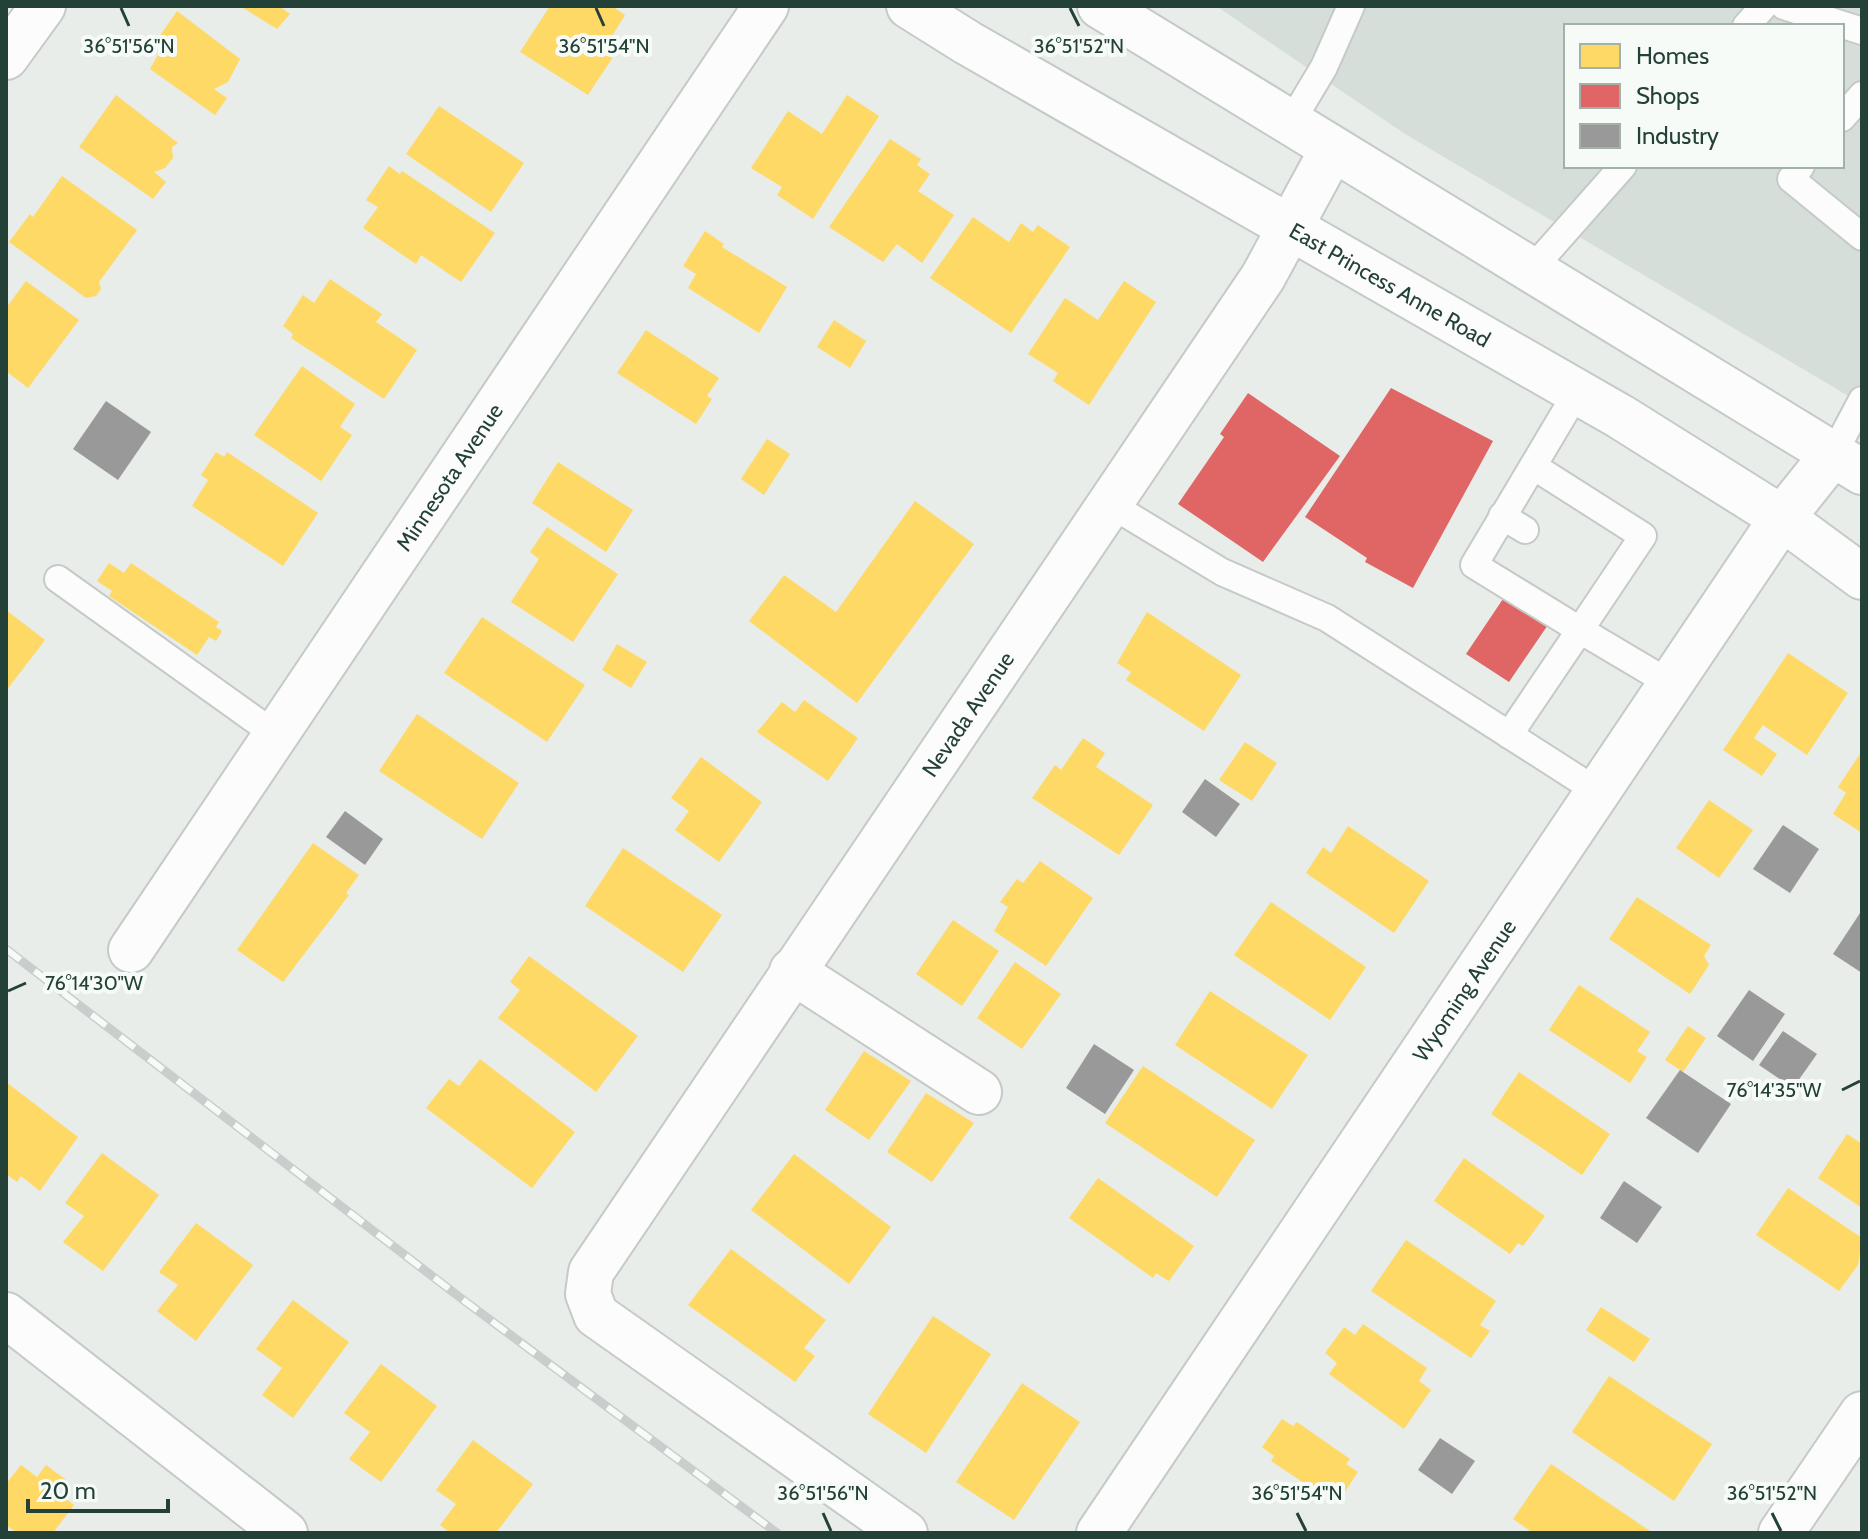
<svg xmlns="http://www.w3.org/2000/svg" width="1868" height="1539" viewBox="0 0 1868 1539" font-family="Cabin,sans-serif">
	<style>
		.built { fill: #d6deda; fill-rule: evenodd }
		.homes { fill: #ffd966 }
		.shops { fill: #e06666 }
		.industry { fill: #999 }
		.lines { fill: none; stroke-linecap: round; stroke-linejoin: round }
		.lane-casing { stroke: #c5cac7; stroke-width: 30 }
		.street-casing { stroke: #c5cac7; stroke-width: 48 }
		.secondary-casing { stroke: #c3cac7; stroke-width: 48 }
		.lane { stroke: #fcfcfc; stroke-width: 26 }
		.street { stroke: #fcfcfc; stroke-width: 44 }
		.secondary { stroke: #fcfcfc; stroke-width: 44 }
		.rail-casing { stroke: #c9cdcb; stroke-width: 9 }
		.rail { stroke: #f7fbf8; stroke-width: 6; stroke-dasharray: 18; stroke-linecap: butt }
		.ticks { fill: none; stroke: #244137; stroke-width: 3 }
		.labels { text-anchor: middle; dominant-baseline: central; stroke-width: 8; stroke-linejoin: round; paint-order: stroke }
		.street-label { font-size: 22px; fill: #244137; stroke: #f7fbf8 }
		.ticks-label { font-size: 20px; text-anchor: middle; fill: #244137; stroke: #f7fbf8; stroke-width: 8; stroke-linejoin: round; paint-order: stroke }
	</style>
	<rect width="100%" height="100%" fill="#e8edea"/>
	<path class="built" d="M1216,6H1862V404L1405,134ZM1566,26H1842V166H1566Z"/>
	<g class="homes">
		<path d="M240,6H279L290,14L277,29Z"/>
		<path d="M550,6H612L625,15L609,41L619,48L588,95L520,52Z"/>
		<path d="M177,11L240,59L228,82L214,89L227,98L215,115L150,69L166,41L159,37Z"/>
		<path d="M116,95L178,143L172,147L173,158L165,168L154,172L166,182L153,199L79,147Z"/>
		<path d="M847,95L879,116L813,219L777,195L782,187L751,168L788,111L822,134Z"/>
		<path d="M439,106L524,163L491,212L406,154Z"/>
		<path d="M890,139L921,159L917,165L930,174L918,191L954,215L922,263L897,244L883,262L829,227Z"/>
		<path d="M389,166L400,174L402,171L495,233L461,282L421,255L416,264L363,228L378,207L366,200Z"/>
		<path d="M62,176L137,230L99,282L101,289L96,296L86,298L9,242L30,214L33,217Z"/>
		<path d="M973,217L1009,242L1021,223L1033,232L1038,225L1070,247L1011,333L930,278Z"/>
		<path d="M705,231L724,244L722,247L787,287L759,333L688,288L696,274L683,266Z"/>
		<path d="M330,279L382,314L376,322L417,350L384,399L291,338L293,334L283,326L303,295L314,303Z"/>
		<path d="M26,281L79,320L28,388L6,371V308Z"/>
		<path d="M1124,281L1156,302L1089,405L1053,381L1058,373L1028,354L1065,298L1098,320Z"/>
		<path d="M834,320L866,341L850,368L817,347Z"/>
		<path d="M646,330L719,378L707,396L712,399L696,424L617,373Z"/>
		<path d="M302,366L355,404L340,427L352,435L321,481L254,435Z"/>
		<path d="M767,439L790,454L764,495L741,479Z"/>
		<path d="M216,452L224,457L227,452L318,513L283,566L192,506L208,480L201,475Z"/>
		<path d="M558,462L633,510L606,552L532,503Z"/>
		<path d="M915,501L974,544L857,703L749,621L784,575L836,612Z"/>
		<path d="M547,527L618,574L573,642L511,602L539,559L530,552Z"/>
		<path d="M109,563L124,573L131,563L219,622L216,627L222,631L216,641L209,637L197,655L109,596L112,591L97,581Z"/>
		<path d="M6,610L45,640L6,691Z"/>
		<path d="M1147,612L1241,675L1204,731L1126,680L1131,672L1117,663Z"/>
		<path d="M482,617L585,685L547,742L444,673Z"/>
		<path d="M617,644L647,662L631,688L602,670Z"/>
		<path d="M1788,653L1848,693L1807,755L1763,725L1754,738L1777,754L1762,776L1723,750Z"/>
		<path d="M804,700L858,738L828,781L757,732L782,702L795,712Z"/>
		<path d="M417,714L519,783L482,839L379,771Z"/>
		<path d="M1083,738L1105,753L1096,767L1153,805L1119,855L1032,798L1055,765L1061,770Z"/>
		<path d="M1245,742L1277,763L1252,801L1219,780Z"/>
		<path d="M1862,751V833L1833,814L1846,793L1838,787Z"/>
		<path d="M701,757L762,802L719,862L675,830L689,811L671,798Z"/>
		<path d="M1709,800L1753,830L1719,878L1676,848Z"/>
		<path d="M1348,826L1429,881L1394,933L1306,873L1323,847L1331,853Z"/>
		<path d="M313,843L359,875L346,893L349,895L283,982L237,950Z"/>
		<path d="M623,848L722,915L683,972L585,906Z"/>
		<path d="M1040,861L1093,898L1046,966L994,931L1008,907L1000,902L1017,879L1023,883Z"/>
		<path d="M1637,897L1711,945L1704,956L1709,965L1690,994L1609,939Z"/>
		<path d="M1271,902L1366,967L1330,1020L1234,955Z"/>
		<path d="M953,920L999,951L962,1006L916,974Z"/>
		<path d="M529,956L638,1036L596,1092L498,1018L520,990L510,982Z"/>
		<path d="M1015,962L1061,994L1022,1049L977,1018Z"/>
		<path d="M1579,985L1650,1032L1637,1051L1647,1057L1630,1083L1549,1030Z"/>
		<path d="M1210,991L1308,1055L1272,1109L1175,1045Z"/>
		<path d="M1688,1026L1706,1038L1683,1072L1665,1060Z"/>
		<path d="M864,1051L911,1081L869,1140L825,1110Z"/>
		<path d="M480,1059L575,1132L532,1188L426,1108L449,1079L459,1086Z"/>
		<path d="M1143,1066L1255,1140L1217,1197L1105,1123Z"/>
		<path d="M1519,1072L1610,1134L1582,1175L1491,1114Z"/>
		<path d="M6,1082L78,1137L40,1191L21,1176L17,1182L6,1174Z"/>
		<path d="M926,1093L974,1123L932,1182L887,1152Z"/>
		<path d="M1847,1134L1862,1144V1208L1818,1178Z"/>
		<path d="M102,1153L159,1195L103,1271L63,1242L84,1216L65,1203Z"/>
		<path d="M794,1154L891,1227L849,1284L751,1210Z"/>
		<path d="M1464,1158L1545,1216L1523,1246L1518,1243L1510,1254L1434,1201Z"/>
		<path d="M1098,1178L1194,1246L1169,1281L1156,1273L1153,1278L1069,1218Z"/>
		<path d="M1788,1188L1862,1238L1858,1265L1839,1291L1756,1235Z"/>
		<path d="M196,1223L253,1265L196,1341L157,1311L178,1285L159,1272Z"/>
		<path d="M1406,1240L1496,1301L1480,1325L1490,1331L1471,1358L1371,1291Z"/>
		<path d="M731,1249L826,1320L804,1348L815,1356L795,1382L688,1305Z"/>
		<path d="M293,1300L349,1342L293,1418L262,1395L282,1368L256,1349Z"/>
		<path d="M1601,1307L1650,1339L1634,1362L1586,1330Z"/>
		<path d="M933,1316L991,1354L926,1453L868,1414Z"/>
		<path d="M1363,1324L1427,1368L1419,1381L1431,1390L1404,1429L1329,1374L1337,1363L1325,1353L1344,1327L1355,1335Z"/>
		<path d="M381,1364L437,1406L381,1482L349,1459L370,1432L344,1413Z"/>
		<path d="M1609,1376L1712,1444L1674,1501L1572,1432Z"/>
		<path d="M1022,1383L1080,1422L1014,1520L956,1482Z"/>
		<path d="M1282,1419L1293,1426L1297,1422L1350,1459L1346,1464L1358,1472L1342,1496L1331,1488L1325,1497L1271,1461L1274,1456L1262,1447Z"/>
		<path d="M473,1440L533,1484L496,1533H450L440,1525L456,1504L436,1490Z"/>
		<path d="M1551,1464L1653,1533H1533L1513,1519Z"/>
		<path d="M21,1465L37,1477L46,1465L66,1480L57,1492L74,1505L53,1533H17L6,1525V1484Z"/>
	</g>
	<g class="shops">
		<path d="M1391,388L1493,441L1413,588L1365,562L1367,558L1305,517Z"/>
		<path d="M1248,393L1340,456L1263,562L1178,504L1224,437L1220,434Z"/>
		<path d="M1509,590L1552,619L1509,682L1466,654Z"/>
	</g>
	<g class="industry">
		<path d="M106,401L151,432L118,480L73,449Z"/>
		<path d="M1205,779L1240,804L1216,837L1182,812Z"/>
		<path d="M345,811L383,839L365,865L326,837Z"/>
		<path d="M1783,825L1819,849L1790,893L1753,869Z"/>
		<path d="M1862,910V973L1833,954Z"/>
		<path d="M1749,990L1785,1014L1753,1061L1717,1036Z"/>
		<path d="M1783,1031L1817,1054L1793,1088L1759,1065Z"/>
		<path d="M1094,1044L1134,1070L1105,1114L1066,1088Z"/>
		<path d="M1680,1070L1731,1104L1698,1153L1646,1118Z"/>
		<path d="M1624,1181L1662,1207L1637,1243L1600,1218Z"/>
		<path d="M1440,1438L1475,1461L1452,1494L1418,1470Z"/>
	</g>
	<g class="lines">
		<g class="lane-casing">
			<g id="lane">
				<path d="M1784,6L1862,31"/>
				<path d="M1746,26L1764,6"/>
				<path d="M1842,118L1862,95"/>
				<path d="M1290,124L1324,67L1351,6"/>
				<path d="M1801,166L1791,179L1862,237"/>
				<path d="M1532,269L1623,166"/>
				<path d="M1834,453L1862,400"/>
				<path d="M1533,466L1474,565L1580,630L1643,536L1533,466L1577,392"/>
				<path d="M1108,503L1222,572L1327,618L1600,793"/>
				<path d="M1502,516L1525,530"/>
				<path d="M58,579L276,735"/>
				<path d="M1509,735L1580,630L1671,684"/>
			</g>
		</g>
		<g class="street-casing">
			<g id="street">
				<path d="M6,57L43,6"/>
				<path id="s1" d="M131,950L766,6"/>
				<path d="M792,971L979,1092"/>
				<path id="s2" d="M905,1533L596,1315L588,1294L591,1272L1263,277L1332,150"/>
				<path id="s3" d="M1099,1533L1782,518L1834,453"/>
				<path d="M1781,1533L1862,1414"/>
			</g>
		</g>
		<g class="secondary-casing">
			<g id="secondary">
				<path id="s4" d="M909,6L968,43L1621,417L1782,518L1862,577"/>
				<path d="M1100,6L1862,472"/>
				<path d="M6,1315L285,1533"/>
			</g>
		</g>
		<use href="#lane" class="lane"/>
		<use href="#street" class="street"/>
		<use href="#secondary" class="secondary"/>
		<g class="rail-casing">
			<path id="rail" d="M6,949L466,1302L777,1533"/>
		</g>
		<use href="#rail" class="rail"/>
	</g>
	<path class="ticks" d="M121,8L129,26M596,8L604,26M1070,8L1079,26M8,991L26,983M1842,1090L1860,1081M823,1513L831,1531M1297,1513L1306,1531M1772,1513L1781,1531"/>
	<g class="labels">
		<g class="street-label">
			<text stroke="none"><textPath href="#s4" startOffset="556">East Princess Anne Road</textPath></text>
			<text stroke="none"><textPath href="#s1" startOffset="570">Minnesota Avenue</textPath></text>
			<text stroke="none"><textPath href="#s2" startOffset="1096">Nevada Avenue</textPath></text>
			<text stroke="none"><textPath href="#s3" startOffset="654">Wyoming Avenue</textPath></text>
		</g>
	</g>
	<g class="ticks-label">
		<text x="1079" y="53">36°51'52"N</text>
		<text x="129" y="53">36°51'56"N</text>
		<text x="604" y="53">36°51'54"N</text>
		<text x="94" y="990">76°14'30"W</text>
		<text x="1774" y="1097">76°14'35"W</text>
		<text x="823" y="1500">36°51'56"N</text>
		<text x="1297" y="1500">36°51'54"N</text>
		<text x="1772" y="1500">36°51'52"N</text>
	</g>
	<rect width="1868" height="1539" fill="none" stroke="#244137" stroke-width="16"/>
	<rect x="1564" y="24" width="280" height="144" fill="#f7fbf8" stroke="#a3b1ab" stroke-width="2"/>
	<rect x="1580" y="44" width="40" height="24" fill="#ffd966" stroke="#a3b1ab" stroke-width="2"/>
	<text x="1636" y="64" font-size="24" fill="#244137">Homes</text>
	<rect x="1580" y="84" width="40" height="24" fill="#e06666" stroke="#a3b1ab" stroke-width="2"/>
	<text x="1636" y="104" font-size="24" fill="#244137">Shops</text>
	<rect x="1580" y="124" width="40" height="24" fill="#999999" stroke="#a3b1ab" stroke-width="2"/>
	<text x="1636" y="144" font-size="24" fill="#244137">Industry</text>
	<path d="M28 1499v12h140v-12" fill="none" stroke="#244137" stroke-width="4"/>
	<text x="40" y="1499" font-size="24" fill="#244137" stroke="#f7fbf8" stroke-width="6" paint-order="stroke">20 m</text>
</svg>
